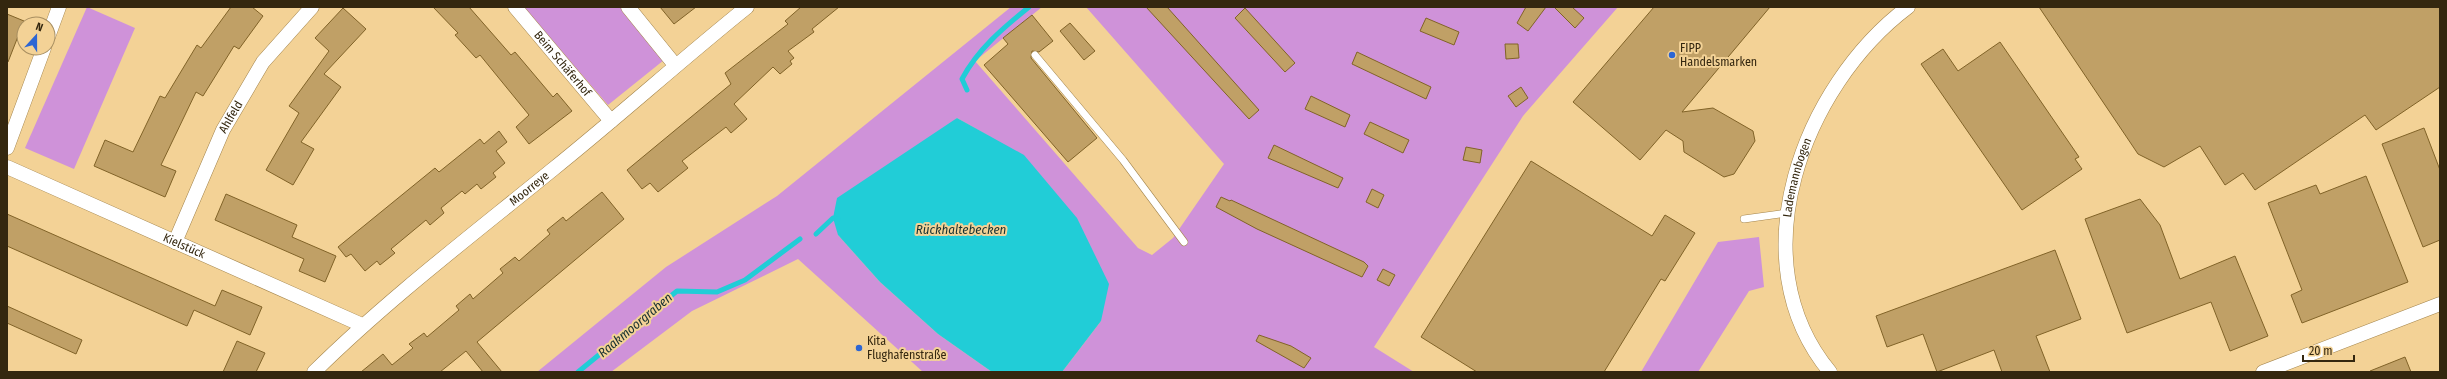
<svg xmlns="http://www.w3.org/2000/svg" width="2447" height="379" viewBox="0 0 2447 379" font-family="'Fira Sans Condensed',sans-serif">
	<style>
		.green { fill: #cf92d9 }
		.water { fill: #21cdd7 }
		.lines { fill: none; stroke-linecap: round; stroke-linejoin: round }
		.stream { stroke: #21cdd7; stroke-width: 5 }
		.building { fill: #c0a066; stroke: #816328 }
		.service-casing { stroke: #a3844b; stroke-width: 8 }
		.minor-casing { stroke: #a3844b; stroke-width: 15 }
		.service { stroke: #fff; stroke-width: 7 }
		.minor { stroke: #fff; stroke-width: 14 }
		.poi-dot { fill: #2d66d3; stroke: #f3d296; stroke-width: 1.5 }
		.labels { text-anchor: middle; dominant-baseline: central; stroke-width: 4; stroke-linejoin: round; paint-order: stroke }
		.poi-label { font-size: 12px; fill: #34270f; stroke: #f3d296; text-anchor: start }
		.street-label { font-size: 12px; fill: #34270f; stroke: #f3d296 }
		.water-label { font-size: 13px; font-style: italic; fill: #163031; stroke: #f3d296 }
	</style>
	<rect width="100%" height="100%" fill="#f3d296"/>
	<g class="green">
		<path d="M87,7L135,28L74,169L25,148Z"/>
		<path d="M523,7H620L664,60L608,105Z"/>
		<path d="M1011,7H1042L975,61L1138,248L1152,255L1173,238L1224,164L1086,7H1618L1523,116L1374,347L1414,372H1062L1101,321L987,135L957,118L838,235L880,282L938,334L992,372H923L798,259L692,311L611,372H537L666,267L777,196Z"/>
		<path d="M1759,237L1764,287L1749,291L1698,372H1641L1718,242Z"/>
	</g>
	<path class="water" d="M957,118L1024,155L1077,218L1109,284L1101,321L1062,372H992L938,334L880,282L838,235L833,218L837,198Z"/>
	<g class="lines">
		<g class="stream">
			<path d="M967,90L962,79C978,49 1003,28 1029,7"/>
			<path d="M816,234L833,218L838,219"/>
			<path d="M578,372L677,291L717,292L745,280L800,239"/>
		</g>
	</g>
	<g class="building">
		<path d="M231,7H252L263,16L239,49L234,46L203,96L196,92L161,165L176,171L165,197L94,166L105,140L133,152L160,96L165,98L197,45L201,48Z"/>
		<path d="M433,7H469L511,55L515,52L553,97L557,93L572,111L529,144L516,127L529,115L480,55L476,58L455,35L458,33Z"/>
		<path d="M660,7H696L674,24Z"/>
		<path d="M801,7H839L812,29L814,32L788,51L794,58L790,61L792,64L780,74L773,67L734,104L747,119L731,133L726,127L682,161L688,168L658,192L650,183L642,189L627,170L731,84L725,73L788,24L785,21Z"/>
		<path d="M1146,7H1167L1259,110L1249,119Z"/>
		<path d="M1526,7H1546L1528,31L1517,23Z"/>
		<path d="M1554,7H1572L1584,18L1575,28Z"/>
		<path d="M1654,7H1770L1682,112L1713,108L1753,131L1755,141L1734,174L1724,177L1684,152L1683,141L1666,130L1640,160L1573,102Z"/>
		<path d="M2039,7H2440V87L2376,130L2365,115L2255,190L2243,173L2225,185L2200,146L2164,167L2138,154Z"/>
		<path d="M343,8L366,29L324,74L341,87L301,142L314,149L293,185L266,170L299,113L289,106L329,51L315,38Z"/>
		<path d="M1245,8L1295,63L1285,72L1235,18Z"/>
		<path d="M7,14L24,21L8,62H7Z"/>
		<path d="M1032,15L1053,41L1039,52L1032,51L1031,58L1097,138L1068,162L984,65L1008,44L1003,38Z"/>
		<path d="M1426,18L1459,32L1454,45L1420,31Z"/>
		<path d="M1070,23L1095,51L1084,60L1060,31Z"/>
		<path d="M2000,42L2079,157L2075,159L2082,169L2022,210L1921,64L1943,49L1958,71Z"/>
		<path d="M1505,44H1518L1519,58L1506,59Z"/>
		<path d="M1357,52L1431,87L1426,99L1352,64Z"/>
		<path d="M1521,87L1528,98L1516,107L1508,96Z"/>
		<path d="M1311,96L1350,115L1345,127L1305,109Z"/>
		<path d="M1370,122L1409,140L1403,153L1364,134Z"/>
		<path d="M2424,128L2440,170V240L2423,247L2382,144Z"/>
		<path d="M499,131L507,142L496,151L505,163L493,173L496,177L481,189L477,184L465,194L462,191L441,208L444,213L430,225L426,220L391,249L395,253L380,265L377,261L365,271L351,254L346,257L338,247L435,168L439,172L480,139L484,144Z"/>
		<path d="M1274,145L1343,178L1338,188L1268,158Z"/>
		<path d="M1466,147L1482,150L1480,163L1463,160Z"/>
		<path d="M1531,161L1652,236L1665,215L1695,233L1665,281L1661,279L1604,372H1477L1421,337Z"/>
		<path d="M2366,176L2408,282L2302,323L2291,295L2302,290L2268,203L2316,185L2320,194Z"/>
		<path d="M1372,189L1384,195L1378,208L1366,202Z"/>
		<path d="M602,192L624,219L477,342L502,372H483L466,351L440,372H361L383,354L392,365L413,348L409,344L424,333L427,337L459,310L456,306L470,294L473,299L503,273L500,269L515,257L519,261L550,234L547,230L563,217L566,221Z"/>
		<path d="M226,194L297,225L292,237L336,256L325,282L299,271L304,259L215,220Z"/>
		<path d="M1221,197L1230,201L1231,200L1364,262L1368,266L1362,277L1257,229L1216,207Z"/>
		<path d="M2140,199L2160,225L2180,279L2235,256L2268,336L2230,351L2211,302L2127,333L2085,219Z"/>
		<path d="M7,214L215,306L222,290L262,307L250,335L194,310L187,326L7,246Z"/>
		<path d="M2055,250L2081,319L2036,336L2050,372H2002L1994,350L1937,372L1923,334L1887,347L1876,316Z"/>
		<path d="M1383,269L1395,275L1389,286L1377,280Z"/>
		<path d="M7,306L82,340L76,354L7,323Z"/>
		<path d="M1259,335L1291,346L1311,358L1304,368L1256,341Z"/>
		<path d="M237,341L265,353L256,372H223Z"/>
		<path d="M2405,357L2411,372H2370V371Z"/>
	</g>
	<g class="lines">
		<g class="service-casing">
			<g id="service">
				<path d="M1035,55L1123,160L1184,242"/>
				<path d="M1744,219L1787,213"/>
			</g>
		</g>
		<g class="minor-casing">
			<g id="minor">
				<path id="s1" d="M515,7L611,121"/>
				<path d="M628,7L675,65"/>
				<path d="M48,37L59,7"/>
				<path d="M7,148L44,48"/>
				<path id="s2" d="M7,167L362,325"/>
				<path id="s3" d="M175,242L223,130L263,62L312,7"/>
				<path id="s4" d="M314,372C388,299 471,236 552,170C618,117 681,60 747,7"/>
				<path id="s5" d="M1830,372C1737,260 1803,86 1908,7"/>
				<path d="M2263,372L2440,304"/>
			</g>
		</g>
		<use href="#service" class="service"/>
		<use href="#minor" class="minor"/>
	</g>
	<g class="poi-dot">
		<circle cx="1672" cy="55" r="4"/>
		<circle cx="859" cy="348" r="4"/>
	</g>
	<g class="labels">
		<g class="poi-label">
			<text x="1680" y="48">FIPP<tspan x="1680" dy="14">Handelsmarken</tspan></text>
			<text x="867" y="341">Kita<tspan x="867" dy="14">Flughafenstraße</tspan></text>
		</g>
		<g class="street-label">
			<text stroke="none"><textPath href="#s1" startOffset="74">Beim Schäferhof</textPath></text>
			<text stroke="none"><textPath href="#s3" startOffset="137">Ahlfeld</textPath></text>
			<text stroke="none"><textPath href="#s5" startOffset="206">Lademannbogen</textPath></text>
			<text stroke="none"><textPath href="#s4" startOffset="283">Moorreye</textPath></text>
			<text stroke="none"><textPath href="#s2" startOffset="194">Kielstück</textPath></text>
		</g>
		<g class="water-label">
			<text x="961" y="229">Rückhaltebecken</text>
			<text transform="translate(635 325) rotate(-40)">Raakmoorgraben</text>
		</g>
	</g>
	<rect width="2447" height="379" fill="none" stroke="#34270f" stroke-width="16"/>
	<g transform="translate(36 36) rotate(21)"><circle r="19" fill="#f3d296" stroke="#a78e60"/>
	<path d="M0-3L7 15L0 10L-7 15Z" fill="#2d66d3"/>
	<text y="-6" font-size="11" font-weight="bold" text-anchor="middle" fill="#34270f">N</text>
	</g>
	<path d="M2303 355v6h51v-6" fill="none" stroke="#34270f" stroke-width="2"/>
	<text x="2309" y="355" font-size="12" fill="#34270f" stroke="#f3d296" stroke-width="3" paint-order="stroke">20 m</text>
</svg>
